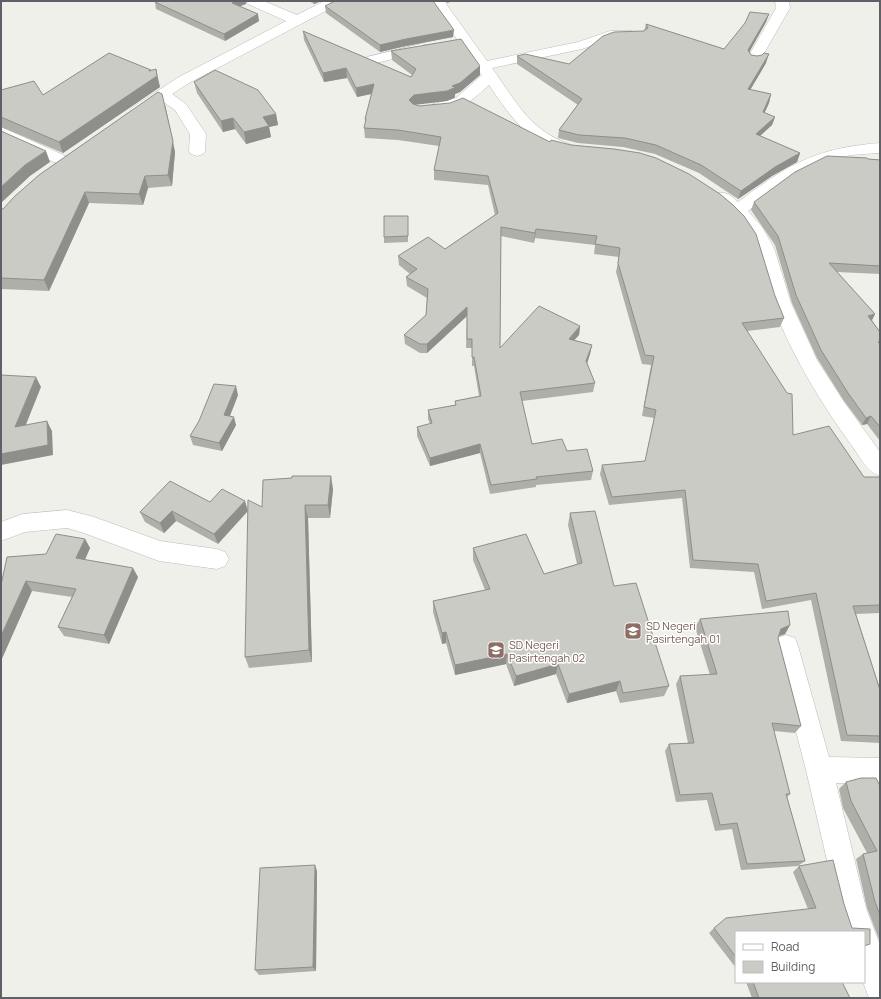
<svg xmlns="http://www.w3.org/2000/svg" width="881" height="999" viewBox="0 0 881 999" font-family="Manrope,sans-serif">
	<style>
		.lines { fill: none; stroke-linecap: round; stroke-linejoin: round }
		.minor-casing { stroke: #bbbac0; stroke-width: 1 }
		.minor { fill: #fff; fill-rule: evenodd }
		.wall { fill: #afafa9 }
		.shaded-wall { fill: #8e8e8a }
		.building { fill: #cbcbc5; stroke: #8e8e8a }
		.labels { text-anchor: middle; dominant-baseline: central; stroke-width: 3; stroke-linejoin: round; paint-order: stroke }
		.education-label { font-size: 11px; fill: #785e54; stroke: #fff; text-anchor: start }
	</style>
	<rect width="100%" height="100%" fill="#eff0e9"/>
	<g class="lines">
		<g class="minor-casing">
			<g id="minor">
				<path d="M246,1H264L297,15L324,1H341L339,4L189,83L172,94L186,104L206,134L205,151L203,154L197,156L191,154L189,151L190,134L175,110L162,101C153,107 144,116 133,113L130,110L133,107L179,77L286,21L248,4Z"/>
				<path d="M430,1H444L487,61L578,42L610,31H632L634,34L632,37L612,39L582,49L492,68C517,103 531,133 575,146L577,149L575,152C567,154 561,152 554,149C523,137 507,111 489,85C474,99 455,116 433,110L430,107L433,104L456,98L482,75Z"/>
				<path d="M775,1H789L790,8L759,62L754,63L749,62L747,59L776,8Z"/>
				<path d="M421,44L426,45L428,48L426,51L372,64L367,63L365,60L367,57Z"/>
				<path d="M1,127L70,158L72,161L70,164L64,166L25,150L1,138Z"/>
				<path d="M880,143V153C866,154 851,154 837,158C803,167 776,190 748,211L762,227L774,248L791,303L817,360L844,402L880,452V476C867,472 860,457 852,446C820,402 791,354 772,303C764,281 763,259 752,239C746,228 738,219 728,211C723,207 716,203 713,197L715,193C725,191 731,195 738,202C789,164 816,148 880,143Z"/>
				<path d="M67,510L94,517L160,541L217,549L225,552L229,559L225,566L217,569L159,561L84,533L67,528L25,532L1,541V522L23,514Z"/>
				<path d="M786,635L795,638L798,646L829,757L880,758V784L836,783L866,908L880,945V998H869L863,982H864V932H846L838,908L806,770L774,646L777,638Z"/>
			</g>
		</g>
		<use href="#minor" class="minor"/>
	</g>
	<g class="wall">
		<path d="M156,1H246V4L240,6L259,21L225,41L156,9L155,2Z"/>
		<path d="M309,1H321L314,4Z"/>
		<path d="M325,6L453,37L406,46L380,52L326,13Z"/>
		<path d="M769,14L766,22L749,52L751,55L766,63L750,90L771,94L769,103L764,113L775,117L772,125L760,136L800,153L797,162L772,176L738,199L699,173L655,154L623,147L578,143L558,138L559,130L578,105L517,64V56L569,64L644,31L646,24L724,49Z"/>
		<path d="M303,31L411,77L412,75L392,60L391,51L480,75L460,92L455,94V97L454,98L447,101L414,104L775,296L784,318L780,327L747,331L793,435L864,477H880V613L856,614L880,690V743L841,741L811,600L762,609L754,572L690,568L682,498L609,505L600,474L602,465L645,461L654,418L642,416L651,365L642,364L616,272L619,257L594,254L595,245L535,238L534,243L501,236L500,348L580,326L579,335L574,340L592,345L590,354L587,363L595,383L593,392L522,401L532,444L567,451L593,471L591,480L536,485V487L490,494L480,453L430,466L417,436V427L430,424L428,419V410L455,405V401L479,396L474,366H472V348H466L467,316L427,353H420L405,344L404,335L426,315L427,298L407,286L406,277L410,274L399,265L398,256L445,249L495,215L488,185L434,180V170L439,146L398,140L365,138L364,128L365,124V119L372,94L357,97L347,78L324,82L304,40Z"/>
		<path d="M151,70L160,87L63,153L1,127V90L43,95Z"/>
		<path d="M194,82L276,114L278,125L269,127L271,137L246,144L235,129L223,132L197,93Z"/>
		<path d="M165,105L175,152L172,186L148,188L143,205L89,203L49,291L1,289V209H3Z"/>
		<path d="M868,159L880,160V274L837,272L875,314L872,320L880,332V441L867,424L862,425L844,401L817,358L792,303L775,245L751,210L754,202Z"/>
		<path d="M408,216V242L384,243V237Z"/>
		<path d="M238,395L230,416L236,425L222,451L193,445L190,436Z"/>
		<path d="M333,489L330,518H308L312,662L249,668L245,657L262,507Z"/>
		<path d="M210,502L218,544L176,521L164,533L145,522L140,512Z"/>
		<path d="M570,513L614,586L669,686L664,696L620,703L616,691L567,703L556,674L514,686L506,664L455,675L446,643L442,644L433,612V601L485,590L473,560V548L544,574L577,564L568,525Z"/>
		<path d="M85,539L90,548L85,560L138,577L109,644L64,636L58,627L72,597L32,591L1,585L46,554Z"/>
		<path d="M700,619L790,625L785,634L778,636V638L801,726L795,733L774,731L790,794L787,797L805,861L798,866L741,870L732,829L715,831L707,800L676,802L665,751L669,744L688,743L676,684L680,676L710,675L695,627Z"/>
		<path d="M846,782L880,786V942L867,908L856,859L863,854L867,853L843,808L839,789Z"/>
		<path d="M799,866L844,904L736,932V968L709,933L714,928L808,909L793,872Z"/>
		<path d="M317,871L316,971L259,975L255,970Z"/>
		<path d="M746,982H842L850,998H752Z"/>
	</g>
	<g class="shaded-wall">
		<path d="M236,1H246V4L233,9L232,3Z"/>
		<path d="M314,1H321L314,4Z"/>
		<path d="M447,1H453L447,3Z"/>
		<path d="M258,14L259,21L225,41L224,34Z"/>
		<path d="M769,14L766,22L746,58L748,50Z"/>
		<path d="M454,30L453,37L406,46L380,52V45L406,39Z"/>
		<path d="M769,54L766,63L746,97L748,89Z"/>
		<path d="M480,66V75L460,92L455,94V97L454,98L447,101L414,105L410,109L409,100L414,95L452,86Z"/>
		<path d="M346,68L347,78L324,82L323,73Z"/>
		<path d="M156,69L160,87L63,153L59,142L151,70L153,78Z"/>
		<path d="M374,84L375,93L357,97L356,88Z"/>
		<path d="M771,94L769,103L761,121L763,112Z"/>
		<path d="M165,105L175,152L172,186L168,175Z"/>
		<path d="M276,114L278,125L269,127L271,137L246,144L244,132L263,117Z"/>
		<path d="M775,117L772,125L753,142L756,134Z"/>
		<path d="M233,118L235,129L223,132L221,121Z"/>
		<path d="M46,151L50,162L30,176L1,203V187L25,165Z"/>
		<path d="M800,153L797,162L772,176L738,199L741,191L775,167Z"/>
		<path d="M145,176L148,188L143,205L139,194Z"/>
		<path d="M85,192L89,203L49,291L44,280Z"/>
		<path d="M536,229L535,238L534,243L535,233Z"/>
		<path d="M467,307V316L427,353V344Z"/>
		<path d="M875,314L871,322L868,316Z"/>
		<path d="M580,326L579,335L567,348L569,339Z"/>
		<path d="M592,345L590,354L585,370L586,361Z"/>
		<path d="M36,377L41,387L21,437L15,427Z"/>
		<path d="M236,386L238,395L227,423L224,415Z"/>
		<path d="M871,416L867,424L862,425L866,418Z"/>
		<path d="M234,417L236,425L222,451L219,443Z"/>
		<path d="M47,421L52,431L53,455L1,465V454Z"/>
		<path d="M480,444V453L430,466V458Z"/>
		<path d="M331,476L333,489L330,518L328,505Z"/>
		<path d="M245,501L248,511L218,544L214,534Z"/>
		<path d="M305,505L308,518L312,662L309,650Z"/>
		<path d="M172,511L176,521L164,533L160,523Z"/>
		<path d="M85,539L90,548L81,568L76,558Z"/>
		<path d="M133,568L138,577L109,644L104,635Z"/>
		<path d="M26,581L32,591L1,661V636Z"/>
		<path d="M790,625L785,634L776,637L781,629Z"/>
		<path d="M446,632V643L442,644V633Z"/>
		<path d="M507,654L506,664L455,675V665Z"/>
		<path d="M558,664L556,674L514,686L516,676Z"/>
		<path d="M620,681L616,691L567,703L569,694Z"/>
		<path d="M315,865L317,871L316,971L313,967Z"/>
	</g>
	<g class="building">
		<path d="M156,1H236L232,3L258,14L224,34L155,2Z"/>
		<path d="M335,1H433L454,30L406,39L380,45L325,6Z"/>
		<path d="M750,12L769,14L748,50L751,55L757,56L762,55L764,53L769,54L748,89L771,94L763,112L775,117L756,134L800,153L775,167L741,191L701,165L656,145L625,138L579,135L559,130L582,99L517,56L525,54L569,64L603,36L614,32L644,31L648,28L646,24L724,49L745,23Z"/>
		<path d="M303,31L411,77L416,69L391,51L461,39L480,66L460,83L452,86L455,87L454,88L447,91L414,95L409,100L413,104L419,106L450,103L463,98L550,142L551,140L571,145L614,149L640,153L656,158L689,174L720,194L733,205L744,216L756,234L775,296L784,318L742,323L787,393L792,394L793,435L829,426L864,477H880V605L853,606L880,690V736L847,735L816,593L766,601L758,564L693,560L685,490L612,497L602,465L645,461L656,410L644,407L654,356L645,355L618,263L620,248L595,244L597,236L536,229L535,233L501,227L500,348L539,306L580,326L569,339L592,345L586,361L595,383L520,392L532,444L562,439L567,451L587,449L593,471L536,477L537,479L491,485L480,444L430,458L417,427L432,423L428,410L456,405L455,401L481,396L474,357H472V339H467V307L427,344H420L404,335L426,315L428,289L406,277L417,269L398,256L428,237L445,249L498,213L488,176L434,170L441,137L398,130L364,128L366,119H365L374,84L356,88L346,68L323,73Z"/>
		<path d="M109,53L151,70L149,71L156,69L157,76L59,142L1,117V90L34,81L43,95Z"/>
		<path d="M215,70L258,90L276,114L263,117L269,126L244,132L233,118L221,121L194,82Z"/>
		<path d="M158,92L162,94L173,141L168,175L145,176L139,194L85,192L44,280L1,278V209H3L15,196L39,175Z"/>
		<path d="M1,131L46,151L25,165L1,187Z"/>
		<path d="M827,156L867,158L868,159L880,160V266L829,263L875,314L868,316L880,332V341L878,342L880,344V427L871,416L866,418L848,393L821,350L796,295L778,236L754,202L795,172Z"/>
		<path d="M384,216H408V236L384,237Z"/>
		<path d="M1,375L36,377L15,427L47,421L48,445L1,454Z"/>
		<path d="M214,384L236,386L224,415L234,417L219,443L190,436L199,421Z"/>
		<path d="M292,476H331L328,505H305L309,650L245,657L248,500L262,507L263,480L292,478Z"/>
		<path d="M170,481L210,502L222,489L245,501L214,534L172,511L160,523L140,512Z"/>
		<path d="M595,511L614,586L636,583L669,686L623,693L620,681L569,694L558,664L516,676L507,654L455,665L446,632L442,633L433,601L490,589L473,548L526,534L544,574L582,563L570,513Z"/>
		<path d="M56,534L85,539L76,558L133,568L104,635L58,627L76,589L26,581L1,636V585L7,557L46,554Z"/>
		<path d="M788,611L790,625L781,629L778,638L801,726L772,723L790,794H786L805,861L747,864L737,823L720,825L712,793L680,795L669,744L694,743L680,676L717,674L700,619Z"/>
		<path d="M861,778H876L880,786V915L875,902L863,854L877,851L851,801L846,782Z"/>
		<path d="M833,860L844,904L852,928L870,929V944L864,946V932H736V957L714,928L726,918L816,908L799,866Z"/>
		<path d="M315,865L313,967L255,970L260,868Z"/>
		<path d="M753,982H842L850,998H759Z"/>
	</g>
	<defs>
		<g id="school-square" transform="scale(0.9)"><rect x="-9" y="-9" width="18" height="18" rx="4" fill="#8d6e63" stroke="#fff"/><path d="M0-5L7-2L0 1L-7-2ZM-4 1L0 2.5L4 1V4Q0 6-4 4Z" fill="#fff"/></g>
	</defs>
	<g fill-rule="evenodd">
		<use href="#school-square" x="633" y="631"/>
		<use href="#school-square" x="496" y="650"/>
	</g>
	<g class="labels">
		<g class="education-label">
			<text x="646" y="625">SD Negeri<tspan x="646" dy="13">Pasirtengah 01</tspan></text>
			<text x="509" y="644">SD Negeri<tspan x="509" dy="13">Pasirtengah 02</tspan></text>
		</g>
	</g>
	<rect width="881" height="999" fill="none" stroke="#606067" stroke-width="4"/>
	<rect x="735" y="931" width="130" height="52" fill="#ffffff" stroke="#bfbfc2"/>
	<rect x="743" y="944" width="20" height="6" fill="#ffffff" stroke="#bfbfc2"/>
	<text x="771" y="951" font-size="12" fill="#606067">Road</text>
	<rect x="743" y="961" width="20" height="12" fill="#cbcbc5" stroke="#bfbfc2"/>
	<text x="771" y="971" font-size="12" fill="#606067">Building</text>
</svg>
